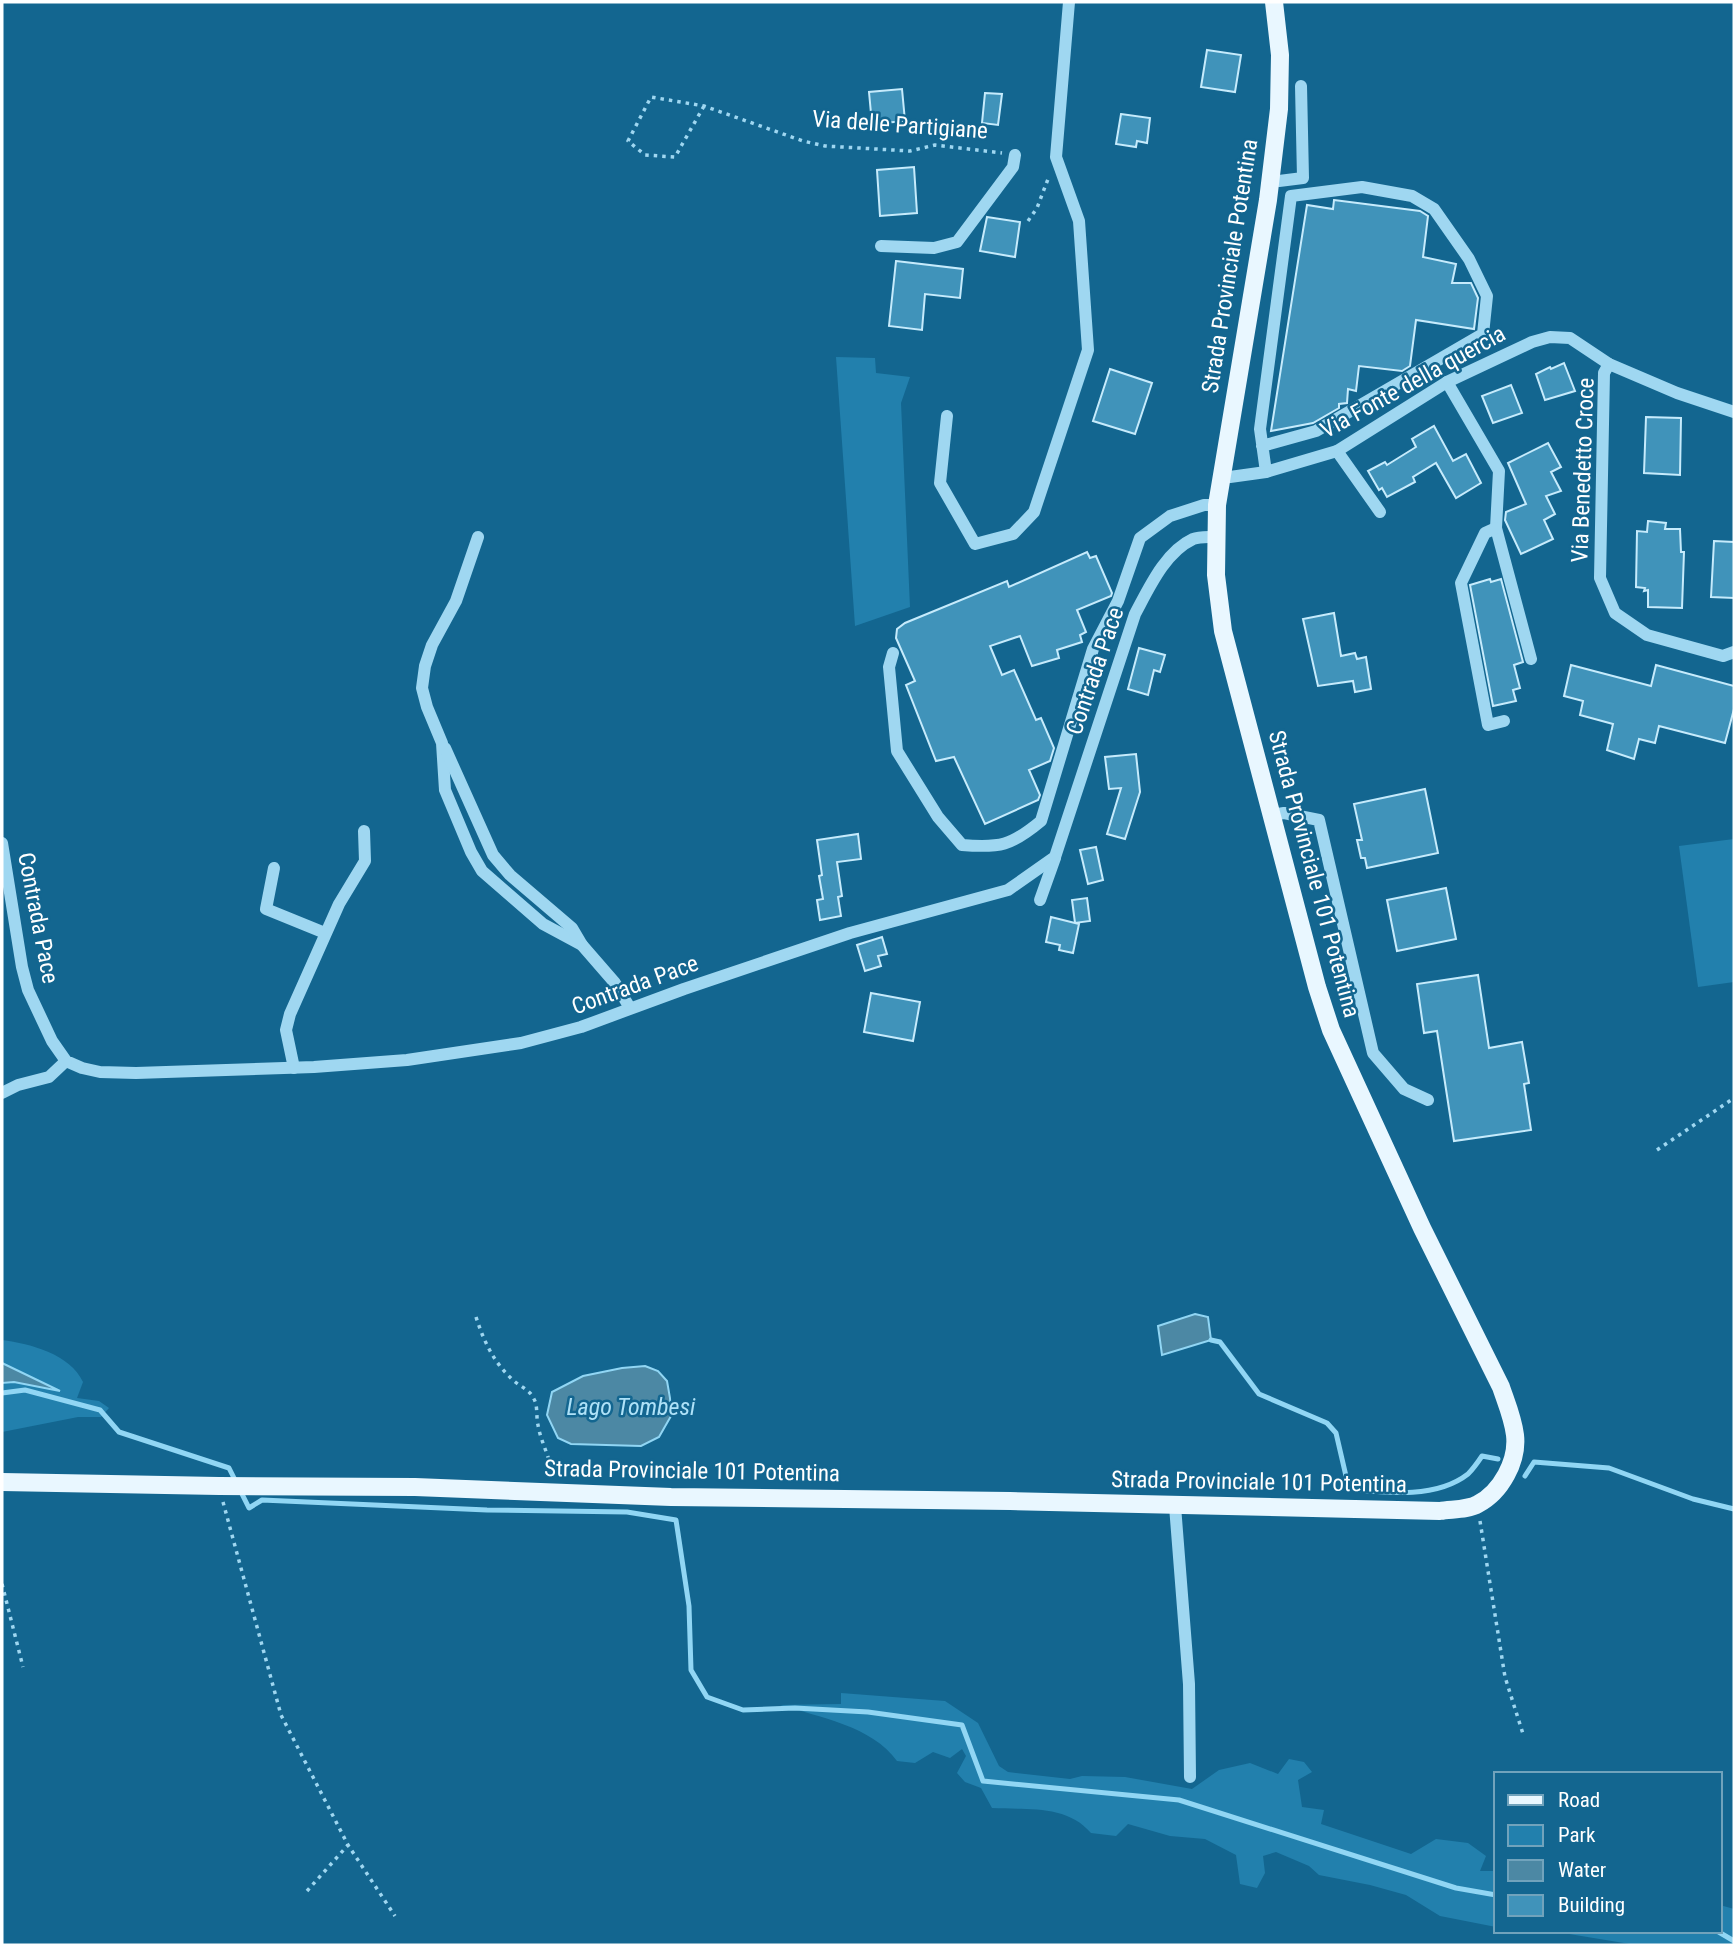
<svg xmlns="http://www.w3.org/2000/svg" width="1736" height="1947" viewBox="0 0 1736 1947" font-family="'Roboto Condensed',sans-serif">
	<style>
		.green { fill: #2280ad }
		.water { fill: #4c88a4; stroke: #91d6f4; stroke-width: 2 }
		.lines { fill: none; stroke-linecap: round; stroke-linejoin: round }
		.stream { stroke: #91d6f4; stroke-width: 5 }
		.building { fill: #4093ba; stroke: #c6ebfc; stroke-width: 2 }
		.path { stroke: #9fd7f1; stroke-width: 3.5; stroke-dasharray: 3.5 5; stroke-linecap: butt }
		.minor { stroke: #9fd7f1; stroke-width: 12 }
		.major { stroke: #e9f7ff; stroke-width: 18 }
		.labels { text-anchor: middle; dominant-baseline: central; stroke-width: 5; stroke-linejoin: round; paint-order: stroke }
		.street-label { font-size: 23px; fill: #fff; stroke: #136690 }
		.water-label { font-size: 24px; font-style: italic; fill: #afe2f8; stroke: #136690 }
	</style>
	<rect width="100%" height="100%" fill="#136690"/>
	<g class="green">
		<path d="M836,357L875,358L876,373L910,377L901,403L910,607L855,626Z"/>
		<path d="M1734,839V982L1698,987L1679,846Z"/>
		<path d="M2,1340C31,1344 70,1354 83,1382L77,1398L99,1401L109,1408L101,1417H78L2,1432Z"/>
		<path d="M841,1693L945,1701L978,1723L999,1766L1008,1772L1070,1779L1082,1776L1125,1777L1192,1789L1219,1770L1250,1763L1278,1774L1289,1759L1304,1762L1312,1772L1298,1780L1302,1807L1324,1810L1321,1824L1411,1854L1436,1839L1468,1843L1486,1856L1480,1871H1496V1927L1440,1916L1406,1895L1370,1885L1319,1875L1309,1866L1276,1852L1263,1856L1265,1873L1257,1888L1240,1884L1236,1855L1205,1839L1170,1836L1128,1824L1116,1836L1091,1833C1067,1804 1026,1810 992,1808L981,1788L965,1782L957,1773L966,1756L962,1749L950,1758L933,1752L915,1763L897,1761C872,1726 819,1717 780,1705L841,1704Z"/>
		<path d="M1720,1905L1734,1909V1945H1636L1551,1931H1720Z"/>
	</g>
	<g class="water">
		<path d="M1195,1314L1208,1317L1211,1340L1162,1355L1158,1326Z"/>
		<path d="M2,1363L60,1391L14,1382L2,1383Z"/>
		<path d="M645,1366L658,1371L667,1381L670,1398L671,1416L659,1437L641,1446L571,1444L558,1438L547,1415L552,1392L583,1376L622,1368Z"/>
	</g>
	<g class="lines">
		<g class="stream">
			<path d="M1211,1340L1220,1342L1259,1394L1327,1423L1336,1433L1349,1489C1387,1493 1436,1499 1468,1474C1473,1469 1478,1462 1482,1456L1498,1459"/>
			<path d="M2,1393L25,1390L100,1410L119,1432L229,1468L249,1508L262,1500L487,1510L627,1512L676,1520L689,1606L691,1670L707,1697L743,1710L795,1708L868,1712L962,1725L983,1781L1179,1800L1456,1888L1496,1895"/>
			<path d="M1525,1476L1534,1462L1609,1468L1693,1499L1734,1509"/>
			<path d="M1717,1931L1734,1941"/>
		</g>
	</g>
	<g class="building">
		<path d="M1207,50L1241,55L1235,92L1201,87Z"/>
		<path d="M902,89L905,121L872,124L869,92Z"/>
		<path d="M985,93L1002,94L998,125L982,123Z"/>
		<path d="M1121,114L1150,118L1147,143L1137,141L1136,147L1116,144Z"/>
		<path d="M914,167L917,213L880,216L877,170Z"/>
		<path d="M1334,200L1420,211L1428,216L1423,257L1456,264L1452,283H1471L1478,298L1474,329L1416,320L1410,366L1402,371L1359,366L1356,391L1348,389L1347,403L1339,404V408L1313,423L1271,431L1307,205L1333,209Z"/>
		<path d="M987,217L1020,222L1015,257L980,251Z"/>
		<path d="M896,261L963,269L960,298L925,294L922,330L889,326Z"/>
		<path d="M1564,363L1575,391L1545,400L1536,374L1550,367L1551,369Z"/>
		<path d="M1110,369L1152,383L1135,434L1093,421Z"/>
		<path d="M1511,385L1522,413L1493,423L1482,396Z"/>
		<path d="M1646,417L1681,418L1680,475L1644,473Z"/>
		<path d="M1434,426L1453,461L1466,454L1481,483L1456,498L1436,463L1413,477L1415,482L1387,497L1382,488L1379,490L1368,471L1385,462L1387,465L1416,447L1412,439Z"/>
		<path d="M1548,443L1561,467L1551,472L1561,491L1546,496L1555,514L1544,520L1553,539L1521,554L1505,520L1506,512L1526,504L1508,463Z"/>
		<path d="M1648,521L1666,523L1665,529H1680L1681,552H1684L1682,608L1648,607V590L1644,591L1645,588L1636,587L1637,531L1647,532Z"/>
		<path d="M1714,541L1734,542V598L1711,597Z"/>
		<path d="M1087,552L1090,558L1096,556L1112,593L1111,596L1077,610L1086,632L1080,635L1082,642L1057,650L1059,658L1032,666L1020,636L990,646L1002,675L1014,670L1036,720L1041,718L1054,748L1050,761L1029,770L1040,795L1038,800L985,824L954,757L936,761L906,685L915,681L896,638L897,629L905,623L1007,581L1009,587Z"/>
		<path d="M1490,579L1491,582L1501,579L1523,662L1514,665L1520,688L1513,690L1516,701L1493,706L1470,585Z"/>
		<path d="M1334,613L1341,656L1355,653L1357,659L1366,657L1371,689L1355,692L1353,681L1318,686L1303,619Z"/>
		<path d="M1139,648L1165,655L1160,672L1154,670L1148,695L1128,689Z"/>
		<path d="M1571,665L1651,686L1656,665L1734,686V709L1725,743L1659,726L1655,743L1639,739L1634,759L1607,750L1613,724L1580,715L1583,701L1564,696Z"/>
		<path d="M1136,754L1140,792L1125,839L1107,834L1121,788L1109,789L1105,757Z"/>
		<path d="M1425,789L1438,853L1367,868L1365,858H1361L1357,840H1362L1354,804Z"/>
		<path d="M858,834L861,859L837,862L842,896L838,897L841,916L820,920L817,900L823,899L819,876L822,875L817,840Z"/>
		<path d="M1096,847L1103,880L1088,884L1080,850Z"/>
		<path d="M1446,888L1456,939L1397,951L1387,900Z"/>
		<path d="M1087,898L1090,921L1075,923L1072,900Z"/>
		<path d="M1051,917L1079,924L1073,953L1059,950L1060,945L1046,942Z"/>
		<path d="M882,937L887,954L878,956L881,966L865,971L857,945Z"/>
		<path d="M1478,975L1489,1048L1522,1042L1529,1083L1524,1084L1531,1130L1454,1141L1437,1031L1424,1033L1417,984Z"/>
		<path d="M871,993L920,1002L913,1041L864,1032Z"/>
	</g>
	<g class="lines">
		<g class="path">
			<path d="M704,106L675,157L645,155L628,141L651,97L704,106L803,141L825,146L910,151L935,145L1002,153"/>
			<path d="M1028,221L1037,208L1048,179"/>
			<path d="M1657,1150L1734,1098"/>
			<path d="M476,1317C484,1342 494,1363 514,1381C521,1387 530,1390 534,1399C538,1406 536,1417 538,1425C541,1443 551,1459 553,1477"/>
			<path d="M223,1502L281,1715L348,1845L395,1916"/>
			<path d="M1480,1521L1505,1677L1524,1737"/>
			<path d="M2,1584L23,1667"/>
			<path d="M307,1891L348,1845"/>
		</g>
		<g class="minor">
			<path d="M1270,179L1279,181L1303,178L1301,86"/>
			<path d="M881,246L934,248L957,242L1013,167L1015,155"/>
			<path d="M1609,364L1604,373L1600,578L1615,613L1647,635L1723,656L1734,652"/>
			<path d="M1447,382L1499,471L1496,528L1531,659"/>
			<path d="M947,416L940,483L975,544L1013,534L1034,512L1088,350L1079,221L1056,157L1069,2"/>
			<path d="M1262,446L1316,431L1483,334L1487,296L1469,259L1434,209L1412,196L1362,187L1291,196L1260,429L1266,472"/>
			<path d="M1337,451L1380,512"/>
			<path d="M1222,475L1230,477L1266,472L1337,451L1447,382L1532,342L1550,337L1570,338L1609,364L1677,393L1734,412"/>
			<path d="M1496,528L1485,533L1461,583L1488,725L1504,721"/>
			<path d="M478,537L456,601L432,645L425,666L422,688L427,707L442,743L445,790L471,852L482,871L543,924L582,945L615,983L630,1008"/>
			<path d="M893,653L889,667L897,751L938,817L962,845C1000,848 1011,846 1041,821L1093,649L1118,601L1140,538L1170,516L1204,505H1217"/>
			<path d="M445,748L493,855L510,875L572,928L582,945"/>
			<path d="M1272,815L1284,813L1319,820L1373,1053L1404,1089L1428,1100"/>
			<path d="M2,843L22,967L28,990L52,1041L66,1061L82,1068L100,1072L136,1073L314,1067L407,1060L521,1043L581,1027L684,989L850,933L1008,890L1055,857L1135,614C1149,588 1165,552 1193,539C1200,536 1209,537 1216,537"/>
			<path d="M274,868L266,909L325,933"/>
			<path d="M1040,900L1055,858"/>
			<path d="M294,1068L286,1030L290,1014L339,904L365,861L364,831"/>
			<path d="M2,1093L18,1085L49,1077L66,1061"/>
			<path d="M1175,1506L1189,1684L1190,1777"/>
		</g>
		<path class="major" d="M2,1482L219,1486L415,1487L671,1497L1010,1501L1440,1511C1451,1509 1468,1510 1478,1504C1501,1492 1518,1461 1515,1435C1513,1418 1506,1402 1501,1387L1422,1228L1331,1030L1317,987L1223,631L1216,575L1217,505L1268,200L1279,109L1280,55L1274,2"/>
	</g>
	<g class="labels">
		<g class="street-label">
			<text transform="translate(900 125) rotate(4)">Via delle Partigiane</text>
			<text transform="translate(1230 266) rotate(-81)">Strada Provinciale Potentina</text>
			<text transform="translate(1413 382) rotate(-29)">Via Fonte della quercia</text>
			<text transform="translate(1583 470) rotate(-88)">Via Benedetto Croce</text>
			<text transform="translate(1095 671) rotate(-71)">Contrada Pace</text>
			<text transform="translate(1314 874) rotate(75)">Strada Provinciale 101 Potentina</text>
			<text transform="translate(38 918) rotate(79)">Contrada Pace</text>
			<text transform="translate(635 985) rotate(-20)">Contrada Pace</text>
			<text transform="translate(692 1471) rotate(1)">Strada Provinciale 101 Potentina</text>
			<text transform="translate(1259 1482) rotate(1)">Strada Provinciale 101 Potentina</text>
		</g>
		<g class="water-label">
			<text x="631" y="1407">Lago Tombesi</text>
		</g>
	</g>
	<rect width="1736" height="1947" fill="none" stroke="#ffffff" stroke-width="7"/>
	<rect x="1494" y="1772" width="228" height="161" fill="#136690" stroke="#71a3bc" stroke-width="2"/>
	<rect x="1508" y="1795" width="35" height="10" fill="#e9f7ff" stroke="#71a3bc" stroke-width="2"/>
	<text x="1558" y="1807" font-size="21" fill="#ffffff">Road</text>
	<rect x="1508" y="1825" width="35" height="21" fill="#2280ad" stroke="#71a3bc" stroke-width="2"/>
	<text x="1558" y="1842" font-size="21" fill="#ffffff">Park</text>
	<rect x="1508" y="1860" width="35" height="21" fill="#4c88a4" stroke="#71a3bc" stroke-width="2"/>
	<text x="1558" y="1877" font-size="21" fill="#ffffff">Water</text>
	<rect x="1508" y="1895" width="35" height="21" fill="#4093ba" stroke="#71a3bc" stroke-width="2"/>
	<text x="1558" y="1912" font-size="21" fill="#ffffff">Building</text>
</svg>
